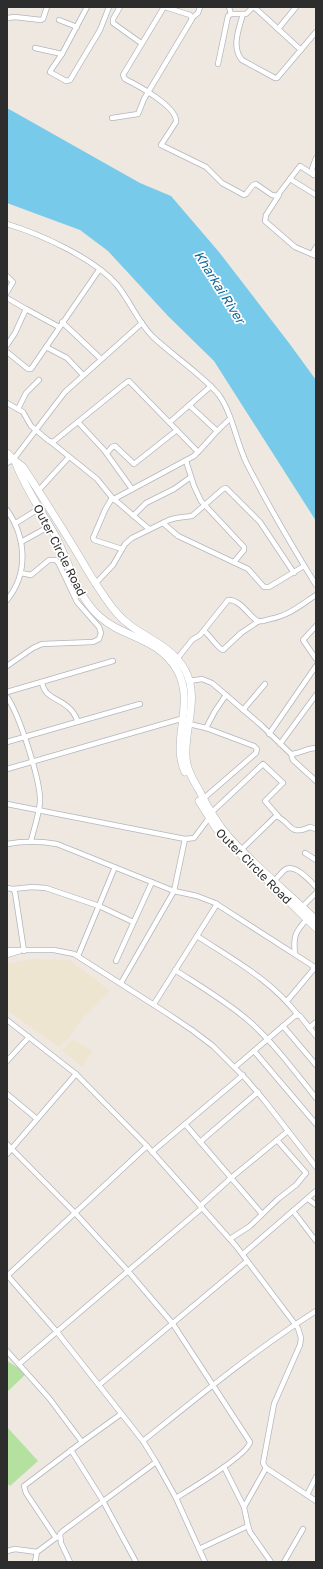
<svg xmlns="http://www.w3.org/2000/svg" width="323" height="1569" viewBox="0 0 323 1569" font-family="'Golos Text',sans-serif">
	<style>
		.education { fill: #eee5d1 }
		.green { fill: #b4e19f }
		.water { fill: #78caeb }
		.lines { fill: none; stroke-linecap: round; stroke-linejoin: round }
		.minor-casing { stroke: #b3b6bf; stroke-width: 6 }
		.secondary-casing { stroke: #b3b6bf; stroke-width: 8 }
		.minor { stroke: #fff; stroke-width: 4.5 }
		.secondary { stroke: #fff; stroke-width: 7 }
		.labels { text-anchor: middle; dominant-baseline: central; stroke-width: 3.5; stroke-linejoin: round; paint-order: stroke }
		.street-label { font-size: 12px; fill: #2d2d2d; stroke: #fff }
		.water-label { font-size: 13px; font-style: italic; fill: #13699b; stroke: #fff }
	</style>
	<rect width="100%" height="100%" fill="#eee8e0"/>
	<g class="education">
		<path d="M31,959L70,960L110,991L82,1019L67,1040L59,1047L7,1010V964Z"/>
		<path d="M73,1039L93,1051L82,1067L62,1050Z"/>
	</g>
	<g class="green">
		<path d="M7,1361L27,1373L7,1392Z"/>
		<path d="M7,1427L38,1461L10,1486L7,1483Z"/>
	</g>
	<path class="water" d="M7,108L140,183L171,196L219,252L289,343L316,380V521L214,361L168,316L108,251L80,230L7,203Z"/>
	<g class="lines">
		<g class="minor-casing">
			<g id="minor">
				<path d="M87,7L62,54L51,70L50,72L66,81L70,80L100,30L109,7"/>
				<path d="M120,7L113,19V23L141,43"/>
				<path d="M164,7L123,75L125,79C137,85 178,107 176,122L161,145L206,167L222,183L244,195L246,194L253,185L256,184L272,195L277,196L300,166L314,175"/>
				<path d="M229,7L231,14"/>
				<path d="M254,7L301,50"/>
				<path d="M243,14C239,29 231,47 242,60L275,78H277L316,32"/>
				<path d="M193,17L198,13L200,7"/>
				<path d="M7,18L15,17L41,20L43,19L47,7"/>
				<path d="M59,20L77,27"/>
				<path d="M278,29L296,7"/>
				<path d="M35,48L62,54"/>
				<path d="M218,64L228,16L231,14H246L253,7"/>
				<path d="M112,118L138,114L144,99L192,19L190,15L165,7"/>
				<path d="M314,175L312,169L316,158"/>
				<path d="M290,179L316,195"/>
				<path d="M279,195L266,215L265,221L295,247L316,256"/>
				<path d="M7,224C40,234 94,258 117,285C130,301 138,322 153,337C166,349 181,360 195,372C203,379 212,386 219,395C233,415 236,442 247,464C268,505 292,546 316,585"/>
				<path d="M312,254L316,247"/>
				<path d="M7,276L13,282L7,292"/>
				<path d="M7,298L26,309"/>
				<path d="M62,322L101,359"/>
				<path d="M7,345L15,333L26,309L59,327"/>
				<path d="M46,347L67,358L83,375"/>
				<path d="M7,352L28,369H31L99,270"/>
				<path d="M7,403L23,412L31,426L49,441L53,442L127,382L129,381L198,452"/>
				<path d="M189,405L216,430"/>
				<path d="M18,409L26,393L39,380"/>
				<path d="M78,422L104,450L132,489"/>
				<path d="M170,422L211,386"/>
				<path d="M51,442L97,479L114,500"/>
				<path d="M107,453L112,447L115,446L134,464L177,430"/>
				<path d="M186,461L194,486L201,501L244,547V550L234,562"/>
				<path d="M7,463L13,460L65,392L142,323"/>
				<path d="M38,491L69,457"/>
				<path d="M112,498L105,510L93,538L94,540L122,549"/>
				<path d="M7,510C26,537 29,573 7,600"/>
				<path d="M133,516L146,503L174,489L191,477"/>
				<path d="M16,523L40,508"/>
				<path d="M163,523L178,536L248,569L264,587H269L304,566"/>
				<path d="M149,529L114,499L194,456C207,444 216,430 230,419"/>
				<path d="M21,542L50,526"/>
				<path d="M95,584L113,565L125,544L132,538L169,520L176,518L192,516L223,489L226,488L260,522L294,573"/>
				<path d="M316,626L303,640L316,659"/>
				<path d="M204,631C210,635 217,648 223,650L241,633L259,621"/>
				<path d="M177,659L192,640L200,635L228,600C241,599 251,619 258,621C261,622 266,620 270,619C288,616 301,605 316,595"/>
				<path d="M7,666L33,648L42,644L93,642L99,639L101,633L99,627L77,602L59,564L56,560H49L31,575L21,573"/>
				<path d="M189,681L202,679L212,683L261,725L291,754C299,754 307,748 316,748"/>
				<path d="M42,682C44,698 59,698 69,708C73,711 76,717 78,722"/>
				<path d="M7,692L113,661"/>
				<path d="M7,697C19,714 41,781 40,802C39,815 34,828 31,841"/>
				<path d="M243,710L265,684"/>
				<path d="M189,724L206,728L254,746L257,749L256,753L203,799"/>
				<path d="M206,728L215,711L226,695"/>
				<path d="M269,734L316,666"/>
				<path d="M7,742L140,704"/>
				<path d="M280,744L316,695"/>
				<path d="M291,754L293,760L316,781"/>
				<path d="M7,769L184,718"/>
				<path d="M7,804L185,839L194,838L209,818"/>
				<path d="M212,812L263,764L283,783L265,801L278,816"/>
				<path d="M7,844C24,841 39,841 57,844L174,891L197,896L215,903L313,966V970L287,1001"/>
				<path d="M242,849L276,816C292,822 288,837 310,827L316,829"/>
				<path d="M305,853L316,860"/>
				<path d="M274,881C278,878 282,871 286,869C297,865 310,881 316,887"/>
				<path d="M7,888L13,889L15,892L24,951"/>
				<path d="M13,889L32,887L46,888L99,906L133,922"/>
				<path d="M302,907L316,893"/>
				<path d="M197,936C235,961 270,979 298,1015"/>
				<path d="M7,950H54L74,954L165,1012L192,1030L213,1046L246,1079L264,1100L316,1167"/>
				<path d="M295,954C293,937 295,932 307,919"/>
				<path d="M7,955L20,951"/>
				<path d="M78,956L115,867"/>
				<path d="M116,961L152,882"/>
				<path d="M175,970C200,986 226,1001 249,1021C274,1043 295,1072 316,1098"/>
				<path d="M121,983L174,891L185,839"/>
				<path d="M154,1004L217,904"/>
				<path d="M7,1020L76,1074L147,1146L236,1246L298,1328L301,1338L300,1345L274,1404L263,1463L266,1468L316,1501"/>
				<path d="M283,1026L316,1065"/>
				<path d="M309,1028L316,1022"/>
				<path d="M254,1051L316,1124"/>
				<path d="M7,1061L29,1037"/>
				<path d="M235,1067L296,1015L300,1016L316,1036"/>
				<path d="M7,1094L37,1119"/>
				<path d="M185,1124L262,1214"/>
				<path d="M200,1142L258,1092"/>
				<path d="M7,1144L76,1214L128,1271L173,1324L250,1442C248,1455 189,1490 176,1498"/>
				<path d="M152,1152L243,1075"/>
				<path d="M7,1154L76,1074"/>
				<path d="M308,1199L316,1205"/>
				<path d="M200,1206L231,1178L288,1131"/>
				<path d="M293,1211L316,1241"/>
				<path d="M230,1239L250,1226L278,1199L296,1185L306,1173L277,1140"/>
				<path d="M243,1254L316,1191"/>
				<path d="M7,1275L57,1332L143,1441L156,1462L176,1498L205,1562"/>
				<path d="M7,1276L147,1146"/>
				<path d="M7,1351L49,1398L82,1442"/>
				<path d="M19,1364L202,1208"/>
				<path d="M99,1385L247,1261"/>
				<path d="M143,1441C199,1396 255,1350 316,1311"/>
				<path d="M71,1450L103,1501L136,1562"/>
				<path d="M224,1467L244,1507L248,1526L250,1532L271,1562"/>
				<path d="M307,1495L316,1477"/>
				<path d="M244,1507L266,1468"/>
				<path d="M56,1538L26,1493L24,1486L82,1442L121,1414"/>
				<path d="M199,1549L248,1526"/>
				<path d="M7,1551L15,1549L37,1552L57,1537"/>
				<path d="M35,1562L37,1552"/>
				<path d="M70,1562L61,1543L60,1534L63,1531L156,1462"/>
				<path d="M284,1562L303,1529"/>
			</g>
		</g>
		<g class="secondary-casing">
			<g id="secondary">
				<path d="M7,453L15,461L23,467C40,493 57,520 73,546C87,569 99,592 116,612C135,636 169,641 185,670C200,698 184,728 186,756C186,768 193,780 199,790C207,806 216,822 228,836C255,866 287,892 316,920"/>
				<path d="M15,461C25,489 43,513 57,539C70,565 77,596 99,616C124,639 157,636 177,670C196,703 170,740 185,772"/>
				<path d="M199,801L215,827L228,842L316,928"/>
			</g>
		</g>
		<use href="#minor" class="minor"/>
		<use href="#secondary" class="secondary"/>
	</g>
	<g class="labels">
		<g class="street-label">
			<text transform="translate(60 550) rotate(63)">Outer Circle Road</text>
			<text transform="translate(254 866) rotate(45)">Outer Circle Road</text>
		</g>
		<g class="water-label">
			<text transform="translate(220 287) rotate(58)">Kharkai River</text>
		</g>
	</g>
	<rect width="323" height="1569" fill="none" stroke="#2d2d2d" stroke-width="16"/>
</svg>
